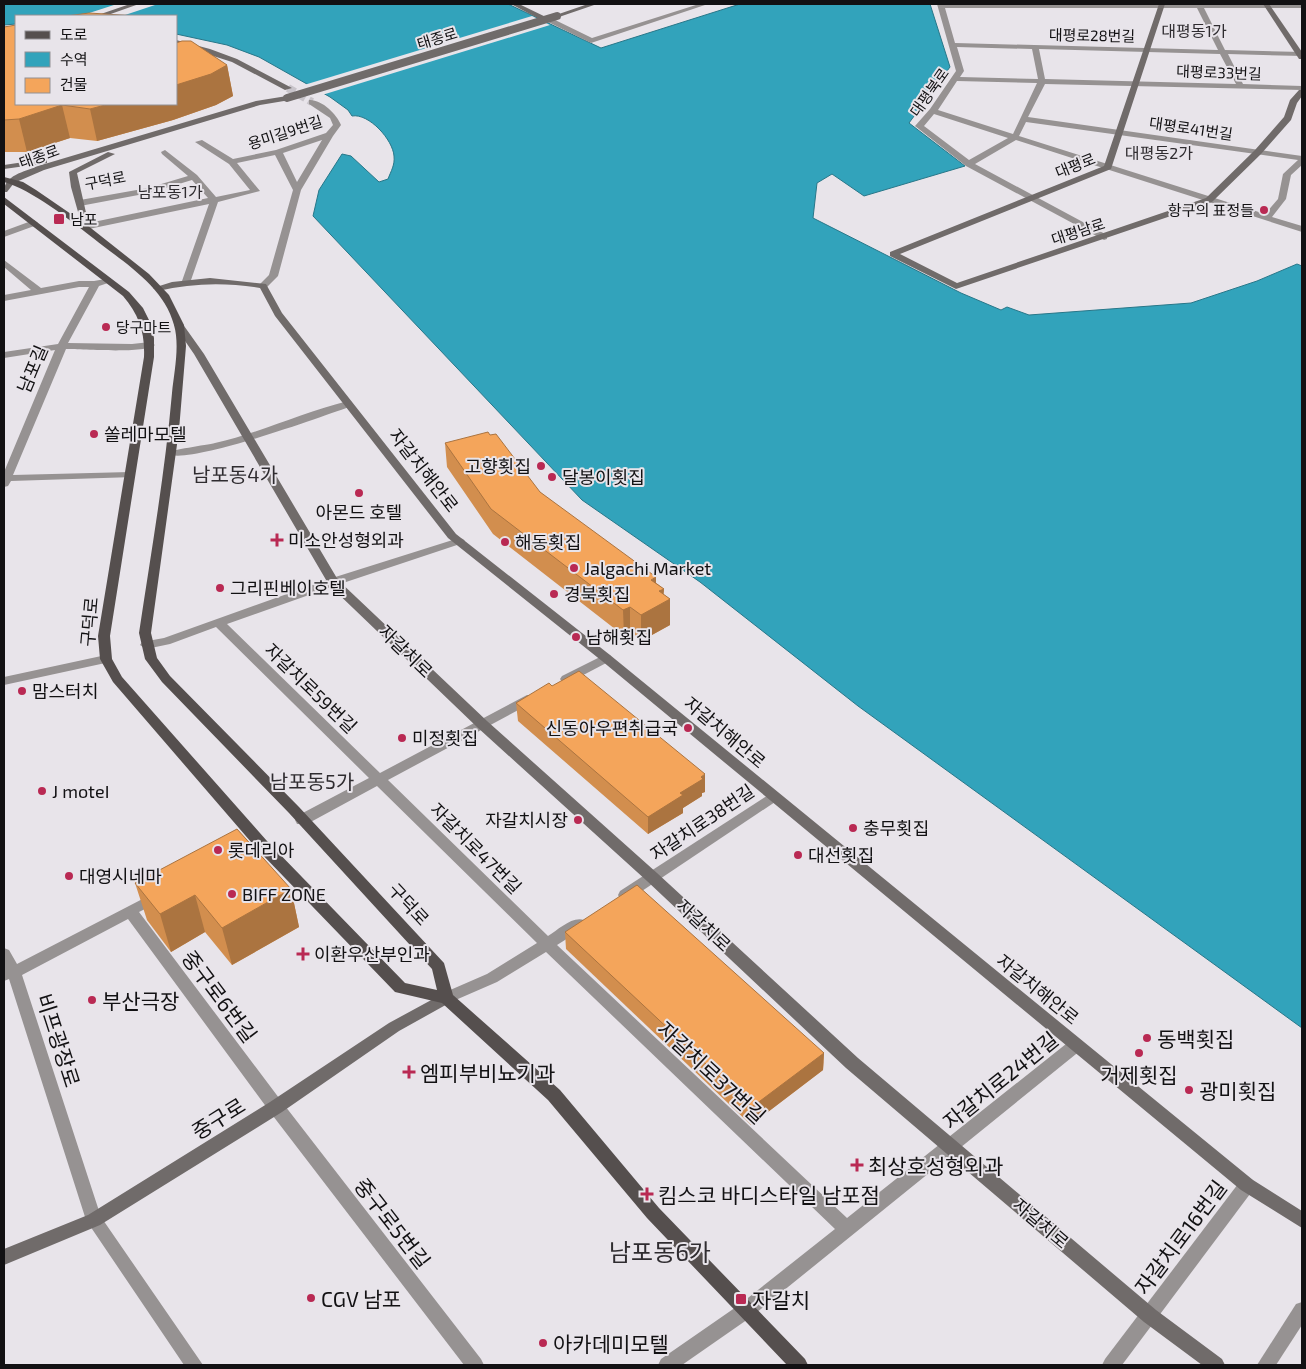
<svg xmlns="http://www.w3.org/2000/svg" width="1306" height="1369" viewBox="0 0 1306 1369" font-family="'Exo 2','Noto Sans KR',sans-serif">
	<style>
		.water { fill: #32a3bb; stroke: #287789 }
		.pier { fill: #e8e4ea }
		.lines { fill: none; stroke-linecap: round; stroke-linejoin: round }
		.secondary-tunnel { stroke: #c8c4ca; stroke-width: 8; stroke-dasharray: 8 4; stroke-linecap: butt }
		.street { fill: #969292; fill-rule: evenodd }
		.secondary { fill: #706b6a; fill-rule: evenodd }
		.primary { fill: #554f4e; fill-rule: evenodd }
		.secondary-bridge { stroke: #706b6a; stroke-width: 8 }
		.wall { fill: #d28e4e }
		.shaded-wall { fill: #ab7440 }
		.building { fill: #f4a55b; stroke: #ab7440 }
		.poi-dot { fill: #b92953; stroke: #e8e4ea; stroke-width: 2 }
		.labels { text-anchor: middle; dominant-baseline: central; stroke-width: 4; stroke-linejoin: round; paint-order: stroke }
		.far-street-label { font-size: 15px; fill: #121113; stroke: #e8e4ea }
		.far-poi-label { font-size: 15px; fill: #121113; stroke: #e8e4ea; text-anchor: start }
		.far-quarter-label { font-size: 16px; fill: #2f2c30; stroke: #e8e4ea }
		.street-label { font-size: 18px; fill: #121113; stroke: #e8e4ea }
		.poi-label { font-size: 18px; fill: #121113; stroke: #e8e4ea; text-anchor: start }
		.quarter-label { font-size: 20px; fill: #2f2c30; stroke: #e8e4ea }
		.near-street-label { font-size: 21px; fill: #121113; stroke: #e8e4ea }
		.near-poi-label { font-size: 21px; fill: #121113; stroke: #e8e4ea; text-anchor: start }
		.near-quarter-label { font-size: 24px; fill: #2f2c30; stroke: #e8e4ea }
	</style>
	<rect width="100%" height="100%" fill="#e8e4ea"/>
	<path class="water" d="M4,4H508L601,48L740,4H930L950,67L909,123L965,166L864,196L832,174L817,183L813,218L961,293L1001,310L1007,307L1029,315L1191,303L1257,281L1297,264L1302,266V1028L858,706L700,582L582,500L313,216L319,190L342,154L351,156L379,182L388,179C391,171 395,165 394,156C393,140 369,113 352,116L348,110L330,97L259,57L227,45L176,34V16H16V24L4,25Z"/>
	<g class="pier">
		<path d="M117,4H158L122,16H80Z"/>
		<path d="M532,16L550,25L322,95L304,85Z"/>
	</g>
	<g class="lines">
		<path class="secondary-tunnel" d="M288,88L312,102"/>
		<g class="street">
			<path d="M699,4H708L591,43L544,20L551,18L592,38Z"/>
			<path d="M937,4H1302V8H1204L1225,50L1302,52V56L1228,54L1243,84L1302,86V90L1045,84L1028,117L1302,156V165L1291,175L1286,199L1272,217L1302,226V232L1016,140L975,164L1107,235V239L1104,240L966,166L915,126L930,109L956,71ZM945,8H1197L1218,50L955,43ZM957,47L1032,49L1038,79L960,77L964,71ZM1039,49L1220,54L1236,84L1045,79ZM957,81L1037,83L1013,134L938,110ZM934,114L1008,138L969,160L924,126ZM1026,122L1298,160L1283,174L1278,199L1265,214L1019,136Z"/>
			<path d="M309,100C321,99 337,114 341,125L333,136L301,190L278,276L266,288H260L258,286L269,275L293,190L275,155L237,163L260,191L218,202L190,283H184L182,281L209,204L84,230L80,227L84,224L208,198L192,180L149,193L80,206L76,203L80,200L148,188L188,176L162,154L161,152L165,150L197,175L216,197L250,190L229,164L195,142L202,140L233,159L276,150L326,133L333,125L330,118L309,104ZM322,140L297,182L283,153Z"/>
			<path d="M34,220L38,223L37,225L4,237V231Z"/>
			<path d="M4,260L41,288L79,281H94L111,278V282L99,286L68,343L132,344L150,342L155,345C145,354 82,349 66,349L13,475L130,472L135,475L134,477L11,481L8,486L4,487V472L55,350L4,358V352L58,344L89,287H79L4,301V295L31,290L4,267Z"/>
			<path d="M348,401L352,402V406C326,415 182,468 167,453C169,450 207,445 215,443C260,433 303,412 348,401Z"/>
			<path d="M459,538L463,539L465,541L463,543L337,585L227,624L380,773L527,695H535L537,698L535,701L388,780L548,936C558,930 572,916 584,920L586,924L584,928L557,945L847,1218L1071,1040L1076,1039L1081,1040L1084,1045L1081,1050L751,1317L682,1365H658L661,1359L739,1305L835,1229L546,952L497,982L451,1002L446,1004L441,1002L438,998L441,994L487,974L537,943L377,786L307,824H297L295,820L297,816L369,778L216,627L170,644L146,649L140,645L142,642L164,638L329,579Z"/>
			<path d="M606,654L610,655L612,658L610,661L570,682H562L560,679L562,676Z"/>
			<path d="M106,655L112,659L110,662L4,685V677Z"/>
			<path d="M773,792L778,794L780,797L778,800L630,899L625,900L620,899L618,895L620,891Z"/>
			<path d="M156,892L161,893L163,897L161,901L139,912L282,1102L481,1359L484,1365H464L270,1112L128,919L22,975L101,1217L203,1365H184L86,1220L9,979L4,981V948L9,950L17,964Z"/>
			<path d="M1247,1178L1253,1180L1255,1185L1253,1190L1122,1365H1102L1105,1359L1241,1180Z"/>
			<path d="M1302,1302V1325L1276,1365H1257L1296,1304Z"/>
		</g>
		<g class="secondary">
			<path d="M130,4H139L105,16H95Z"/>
			<path d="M511,4H519L552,20L545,22Z"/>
			<path d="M588,4H597L559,17L553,16Z"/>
			<path d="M1159,4H1165L1111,169L900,254L957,283L1206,198L1255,150L1284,117L1290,100L1299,90H1302V96L1297,103L1291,120L1261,154L1212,202L956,289L890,256V252L1104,166Z"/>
			<path d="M1263,4H1269L1302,52V59H1299Z"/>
			<path d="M176,40L210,49L237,59L292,88L285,90L232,62L176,44Z"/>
			<path d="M287,96L291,98L290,100L260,105L44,170L14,183L7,192H4C4,175 24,172 38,166L256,101Z"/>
			<path d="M108,152L115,154L77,173L87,217L80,219L71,187L69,172Z"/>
			<path d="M44,159H47V163L4,169V165Z"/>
			<path d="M210,278L266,284L282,313L456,534L610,655L1253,1180L1302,1211V1228L1241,1190L602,661L448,538L275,316L260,288C225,282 192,283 158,291L153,288L172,282Z"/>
			<path d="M179,322L182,323L204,354L338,580L487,721L657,873L858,1058L1156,1310L1222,1359L1225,1365H1202L1144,1322L846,1068L647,881L477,727L329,585L194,354L174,325Z"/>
			<path d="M446,992L451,994L454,998L451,1002L399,1031L282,1112L100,1225L4,1265V1249L88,1215L270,1102L389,1023Z"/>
		</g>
		<path class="primary" d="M4,177L23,182L36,190L87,225L149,274L169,295L184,325L186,346L179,430L151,633L157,658L170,676L299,807L444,963L453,995L560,1090L659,1208L805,1359L808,1365H787L647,1218L548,1100L442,1003L395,992L257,849L113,682L100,659L98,636L144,357C145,332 139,315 123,296L4,204V197L129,292L143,308L150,322L154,338V357L110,636L112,659L122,677L267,841L405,983L437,990L432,969L289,813L162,682L145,659L139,633C151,553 165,473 172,393C174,372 180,346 174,325C164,286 123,262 93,238C70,220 32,190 4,182Z"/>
		<path class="secondary-bridge" d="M287,98L557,16"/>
	</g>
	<g class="wall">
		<path d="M4,27L227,65L233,96L216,105L173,120L97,141L70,138L27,152H4Z"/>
		<path d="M445,443L540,492L664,589L663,594L670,599V625L641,641L630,632L624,636L493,534L447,467Z"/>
		<path d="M516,703L705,792L702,793V796L683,808V813L648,834L518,721Z"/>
		<path d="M135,883L291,889L299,927L232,965L205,932L171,952L147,920Z"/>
		<path d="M565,932L824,1053L823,1070L751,1125L566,949Z"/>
	</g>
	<g class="shaded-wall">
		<path d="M227,65L233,96L216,105L173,120L97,141L90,109L109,104H176V85Z"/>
		<path d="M62,105L70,138L27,152L19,119Z"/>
		<path d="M656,577V603L651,580Z"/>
		<path d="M664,589L663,603L670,599V625L641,641V615L659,591Z"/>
		<path d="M630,607V632L624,636L623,610Z"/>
		<path d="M705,774V792L702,793V796L683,808V813L648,834V817Z"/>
		<path d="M291,889L299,927L232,965L222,928Z"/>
		<path d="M195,895L205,932L171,952L160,914Z"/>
		<path d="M824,1053L823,1070L751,1125L752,1107Z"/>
	</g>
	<g class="building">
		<path d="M89,13L136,16H138H67Z"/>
		<path d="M16,25V104H109L90,109L62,105L19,119L4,120V27Z"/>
		<path d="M182,41H191L227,65L211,74L176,85V43Z"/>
		<path d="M488,432L490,435L496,434L540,492L656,577L651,580L664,589L659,591L670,599L641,615L630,607L623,610L491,509L445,443Z"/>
		<path d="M579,671L705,774L701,777L703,779L680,793L683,795L648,817L516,703L549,683L552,686Z"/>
		<path d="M237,829L291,889L222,928L195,895L160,914L135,883Z"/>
		<path d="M637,885L824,1053L752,1107L565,932Z"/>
	</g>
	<g class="poi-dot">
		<circle cx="1264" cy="210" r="5"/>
		<rect x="53" y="213" width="12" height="12" rx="2.5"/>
		<circle cx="106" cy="327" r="5"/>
		<circle cx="94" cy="434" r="5"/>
		<circle cx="541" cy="466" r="5"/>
		<circle cx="552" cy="477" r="5"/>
		<circle cx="359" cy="493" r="5"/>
		<path d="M274.5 532.5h5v5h5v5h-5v5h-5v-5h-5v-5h5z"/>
		<circle cx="505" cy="542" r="5"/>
		<circle cx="574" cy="568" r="5"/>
		<circle cx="220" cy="588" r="5"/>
		<circle cx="554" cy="594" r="5"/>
		<circle cx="576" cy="637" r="5"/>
		<circle cx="22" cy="691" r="5"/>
		<circle cx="688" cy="728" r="5"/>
		<circle cx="402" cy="738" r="5"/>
		<circle cx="42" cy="791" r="5"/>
		<circle cx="578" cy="820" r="5"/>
		<circle cx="853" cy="828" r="5"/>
		<circle cx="218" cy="850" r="5"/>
		<circle cx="798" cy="855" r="5"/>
		<circle cx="69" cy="876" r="5"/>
		<circle cx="232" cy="894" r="5"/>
		<path d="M300.5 946.5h5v5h5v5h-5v5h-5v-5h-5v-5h5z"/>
		<circle cx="92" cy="1000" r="5"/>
		<circle cx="1147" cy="1038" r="5"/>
		<circle cx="1139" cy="1053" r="5"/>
		<path d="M406.5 1064.5h5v5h5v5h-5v5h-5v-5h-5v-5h5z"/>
		<circle cx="1189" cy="1090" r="5"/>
		<path d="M854.5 1157.5h5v5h5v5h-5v5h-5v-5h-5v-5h5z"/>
		<path d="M644.5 1186.5h5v5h5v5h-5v5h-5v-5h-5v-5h5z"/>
		<circle cx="311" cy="1298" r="5"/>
		<rect x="735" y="1293" width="12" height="12" rx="2.5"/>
		<circle cx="543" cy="1343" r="5"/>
	</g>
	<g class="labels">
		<g class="far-street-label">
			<text transform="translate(1092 35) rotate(1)">대평로28번길</text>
			<text transform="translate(437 38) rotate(-17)">태종로</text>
			<text transform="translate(1219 72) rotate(2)">대평로33번길</text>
			<text transform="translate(929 92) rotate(-55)">대평북로</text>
			<text transform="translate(1191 128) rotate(8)">대평로41번길</text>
			<text transform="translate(285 132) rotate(-18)">용미길9번길</text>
			<text transform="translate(39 156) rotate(-20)">태종로</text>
			<text transform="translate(1075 165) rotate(-22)">대평로</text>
			<text transform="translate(105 180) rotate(-11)">구덕로</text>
			<text transform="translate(1078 231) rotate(-18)">대평남로</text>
		</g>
		<g class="far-poi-label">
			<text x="1254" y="210" text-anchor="end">항구의 표정들</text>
			<text x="70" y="219">남포</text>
			<text x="116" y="327">당구마트</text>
		</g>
		<g class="far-quarter-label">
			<text x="1194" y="30">대평동1가</text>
			<text x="1159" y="152">대평동2가</text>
			<text x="170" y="191">남포동1가</text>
		</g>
		<g class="street-label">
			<text transform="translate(32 369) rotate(-67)">남포길</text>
			<text transform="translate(424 470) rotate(52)">자갈치해안로</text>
			<text transform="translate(89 622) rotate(-85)">구덕로</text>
			<text transform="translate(406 651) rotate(44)">자갈치로</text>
			<text transform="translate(311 688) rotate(44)">자갈치로59번길</text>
			<text transform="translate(725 732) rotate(40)">자갈치해안로</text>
			<text transform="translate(702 822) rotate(-34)">자갈치로38번길</text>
			<text transform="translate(476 848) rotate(45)">자갈치로47번길</text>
			<text transform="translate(409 904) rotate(47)">구덕로</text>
			<text transform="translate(704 925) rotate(43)">자갈치로</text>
			<text transform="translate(1038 989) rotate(39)">자갈치해안로</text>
			<text transform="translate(1041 1223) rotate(40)">자갈치로</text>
		</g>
		<g class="poi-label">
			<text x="104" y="434">쏠레마모텔</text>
			<text x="531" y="466" text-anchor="end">고향횟집</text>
			<text x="562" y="477">달봉이횟집</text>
			<text x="359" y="512" text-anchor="middle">아몬드 호텔</text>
			<text x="288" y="540">미소안성형외과</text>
			<text x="515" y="542">해동횟집</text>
			<text x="584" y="568">Jalgachi Market</text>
			<text x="230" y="588">그리핀베이호텔</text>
			<text x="564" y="594">경북횟집</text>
			<text x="586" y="637">남해횟집</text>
			<text x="32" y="691">맘스터치</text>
			<text x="678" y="728" text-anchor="end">신동아우편취급국</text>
			<text x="412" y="738">미정횟집</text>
			<text x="52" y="791">J moteI</text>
			<text x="568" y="820" text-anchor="end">자갈치시장</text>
			<text x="863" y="828">충무횟집</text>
			<text x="228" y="850">롯데리아</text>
			<text x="808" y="855">대선횟집</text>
			<text x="79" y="876">대영시네마</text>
			<text x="242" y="894">BIFF ZONE</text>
			<text x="314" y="954">이환우산부인과</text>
		</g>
		<g class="quarter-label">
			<text x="235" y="474">남포동4가</text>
			<text x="312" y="781">남포동5가</text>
		</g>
		<g class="near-street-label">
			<text transform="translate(220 996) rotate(53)">중구로6번길</text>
			<text transform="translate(59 1040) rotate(72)">비프광장로</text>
			<text transform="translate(712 1072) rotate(43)">자갈치로37번길</text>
			<text transform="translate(1000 1080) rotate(-39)">자갈치로24번길</text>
			<text transform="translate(218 1118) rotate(-32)">중구로</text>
			<text transform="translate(393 1223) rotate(52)">중구로5번길</text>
			<text transform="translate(1180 1237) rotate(-53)">자갈치로16번길</text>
		</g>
		<g class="near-poi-label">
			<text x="102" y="1000">부산극장</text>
			<text x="1157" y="1038">동백횟집</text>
			<text x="420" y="1072">엠피부비뇨기과</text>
			<text x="1139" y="1074" text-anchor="middle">거제횟집</text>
			<text x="1199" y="1090">광미횟집</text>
			<text x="868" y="1165">최상호성형외과</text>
			<text x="658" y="1194">킴스코 바디스타일 남포점</text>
			<text x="321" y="1298">CGV 남포</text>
			<text x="752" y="1299">자갈치</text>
			<text x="553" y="1343">아카데미모텔</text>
		</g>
		<g class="near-quarter-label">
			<text x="660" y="1251">남포동6가</text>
		</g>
	</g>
	<rect width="1306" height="1369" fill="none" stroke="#121113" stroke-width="10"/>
	<rect x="15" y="15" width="162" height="90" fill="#e8e4ea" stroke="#929094"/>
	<rect x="25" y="31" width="25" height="8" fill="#554f4e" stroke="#929094"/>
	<text x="60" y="40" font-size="15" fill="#121113">도로</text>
	<rect x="25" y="52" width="25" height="15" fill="#32a3bb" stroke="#929094"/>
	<text x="60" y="65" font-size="15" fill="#121113">수역</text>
	<rect x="25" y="78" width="25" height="15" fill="#f4a55b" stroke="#929094"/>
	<text x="60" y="90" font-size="15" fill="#121113">건물</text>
</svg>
